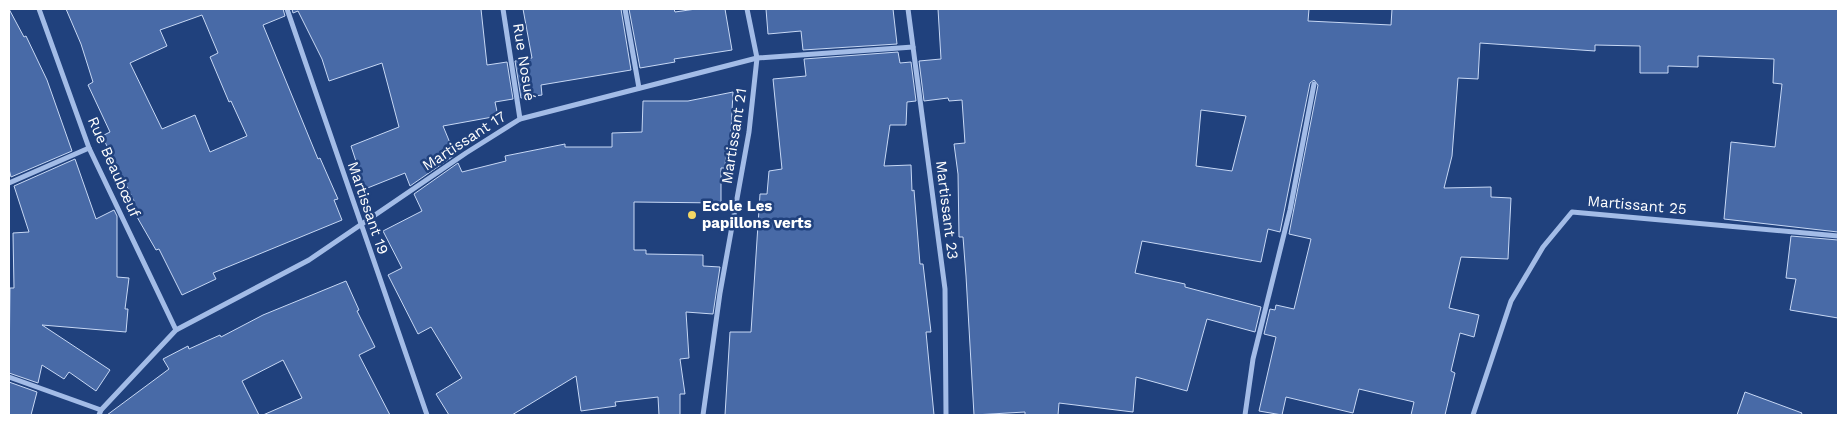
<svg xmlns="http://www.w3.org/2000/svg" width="1847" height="424" viewBox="0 0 1847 424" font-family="'Work Sans',sans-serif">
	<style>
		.building { fill: #486aa7; stroke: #c7d8f5; fill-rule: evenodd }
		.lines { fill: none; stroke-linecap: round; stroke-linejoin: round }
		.street { stroke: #a3bce7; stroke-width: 5 }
		.poi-dot { fill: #f4d764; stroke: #20417d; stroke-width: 2 }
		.labels { text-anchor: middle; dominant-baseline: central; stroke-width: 5; stroke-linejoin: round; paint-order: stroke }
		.street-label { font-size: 15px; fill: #fff; stroke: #20417d }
		.poi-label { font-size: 15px; font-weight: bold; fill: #fff; stroke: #20417d; text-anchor: start }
	</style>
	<rect width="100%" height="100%" fill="#20417d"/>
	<g class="building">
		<path d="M9,9L24,37L26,36L47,80L72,151L11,177L9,169Z"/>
		<path d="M66,9H283L285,16L263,25L318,159L320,158L338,199L334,200L342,220L213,273L216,279L182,295L159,249L156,250L129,203L134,201L102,136L110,132L88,85L93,82L81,44ZM202,15L218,53L210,57L229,102L231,101L247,136L210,152L195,115L162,129L130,63L167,46L160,30Z"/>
		<path d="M292,9H481L487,65L507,62L513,99L495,102L498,116L443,126L455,155L410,186L405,173L365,189L351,146L399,127L382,63L329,81L322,59L298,11L293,13Z"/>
		<path d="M523,9H621L631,70L541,85L542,95L521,98L515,61L532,58Z"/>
		<path d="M629,9H674L675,12L696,9H725L732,50L674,59L675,62L640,68Z"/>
		<path d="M766,9H893L897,44L803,50L801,31L768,34Z"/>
		<path d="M938,9H1309L1308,21L1391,25L1392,9H1838V232L1724,219L1731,142L1775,147L1782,84L1773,83L1774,59L1698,56V67L1668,66V73H1640V46L1595,45V51L1480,43L1478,79L1458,78L1452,156L1444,188L1491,187V197L1511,198L1508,259L1461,257L1449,308L1479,315L1474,337L1460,333L1451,371L1455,373L1445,415H1411L1414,402L1359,389L1353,413L1286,397L1282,415L1259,411L1276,337L1264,334L1270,309L1275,310L1276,305L1294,309L1311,239L1289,234L1318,85L1314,80L1310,83L1280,232L1268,229L1261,262L1142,241L1135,273L1185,284V287L1261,307L1255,332L1207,319L1187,391L1136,377L1133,412L1059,403L1058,415H1025V412L974,415L966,276L963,237H959L958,174L954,144L965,143L962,100L949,101L948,98L924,101L919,61L941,59ZM1201,110L1246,116L1232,171L1196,166Z"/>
		<path d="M898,52L900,63L911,62L916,101L907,102L906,125H890L884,166L911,165L912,191L914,190L920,264H923L931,332H926L934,415H725L730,332H751L760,194H767L769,171L782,169L773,79L806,76L804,59Z"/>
		<path d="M733,92L730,151H726L725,168H721V203L634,202V250H646V254L703,255V266L720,267L713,314L686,312L689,358L680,359L685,394H680V415H659L658,397L615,402L616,406L581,411L576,376L512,415H449L436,394L462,378L431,327L418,334L388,275L402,268L383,231L422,211L414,194L458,163L462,172L506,161L505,156L565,144V147H612V133L642,132L643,101H688Z"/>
		<path d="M75,159L96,219L114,210L117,216V277L129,278L125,309H128L126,332L42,325L110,370L96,391L69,372L64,379L42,365L38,383L9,373L10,288H14L13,233L29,232L14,186Z"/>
		<path d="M1791,236L1838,240V318L1790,310L1796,279L1786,278Z"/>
		<path d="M346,281L359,310L357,311L375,347L359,355L390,415H263L302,398L283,360L242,381L259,415H107L169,369L163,359L188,346L189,349L220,335L221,337L263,315Z"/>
		<path d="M9,382L37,392L31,415H9Z"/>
		<path d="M1745,392L1802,413L1801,415H1737Z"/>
	</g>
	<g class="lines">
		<g class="street">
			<path d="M39,9L89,148L176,330"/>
			<path d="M287,9L427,415"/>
			<path d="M503,9L520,119"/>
			<path d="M625,9L639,88"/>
			<path d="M908,9L945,289L946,415"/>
			<path d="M9,183L89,148"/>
			<path d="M9,377L101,410"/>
			<path d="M99,415L101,410L176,330L309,260L466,153L520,119L757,58L913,47"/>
			<path d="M703,415L720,293L749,132L757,58L747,9"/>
			<path d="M1245,415L1253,359L1290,210L1314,84"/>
			<path d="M1473,415L1511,301L1543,247L1572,212L1838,236"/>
		</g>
	</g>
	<circle class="poi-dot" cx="692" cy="215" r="5"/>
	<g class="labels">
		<g class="street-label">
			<text transform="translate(524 62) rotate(81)">Rue Nosué</text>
			<text transform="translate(734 136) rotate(-81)">Martissant 21</text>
			<text transform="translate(464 141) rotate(-33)">Martissant 17</text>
			<text transform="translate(114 167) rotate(66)">Rue Beaubœuf</text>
			<text transform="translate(1637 205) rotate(5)">Martissant 25</text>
			<text transform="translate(368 208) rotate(71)">Martissant 19</text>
			<text transform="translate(947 210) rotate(83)">Martissant 23</text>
		</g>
		<g class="poi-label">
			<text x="702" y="206">Ecole Les<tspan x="702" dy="17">papillons verts</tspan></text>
		</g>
	</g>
	<rect width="1847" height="424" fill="none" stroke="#ffffff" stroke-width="20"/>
</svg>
